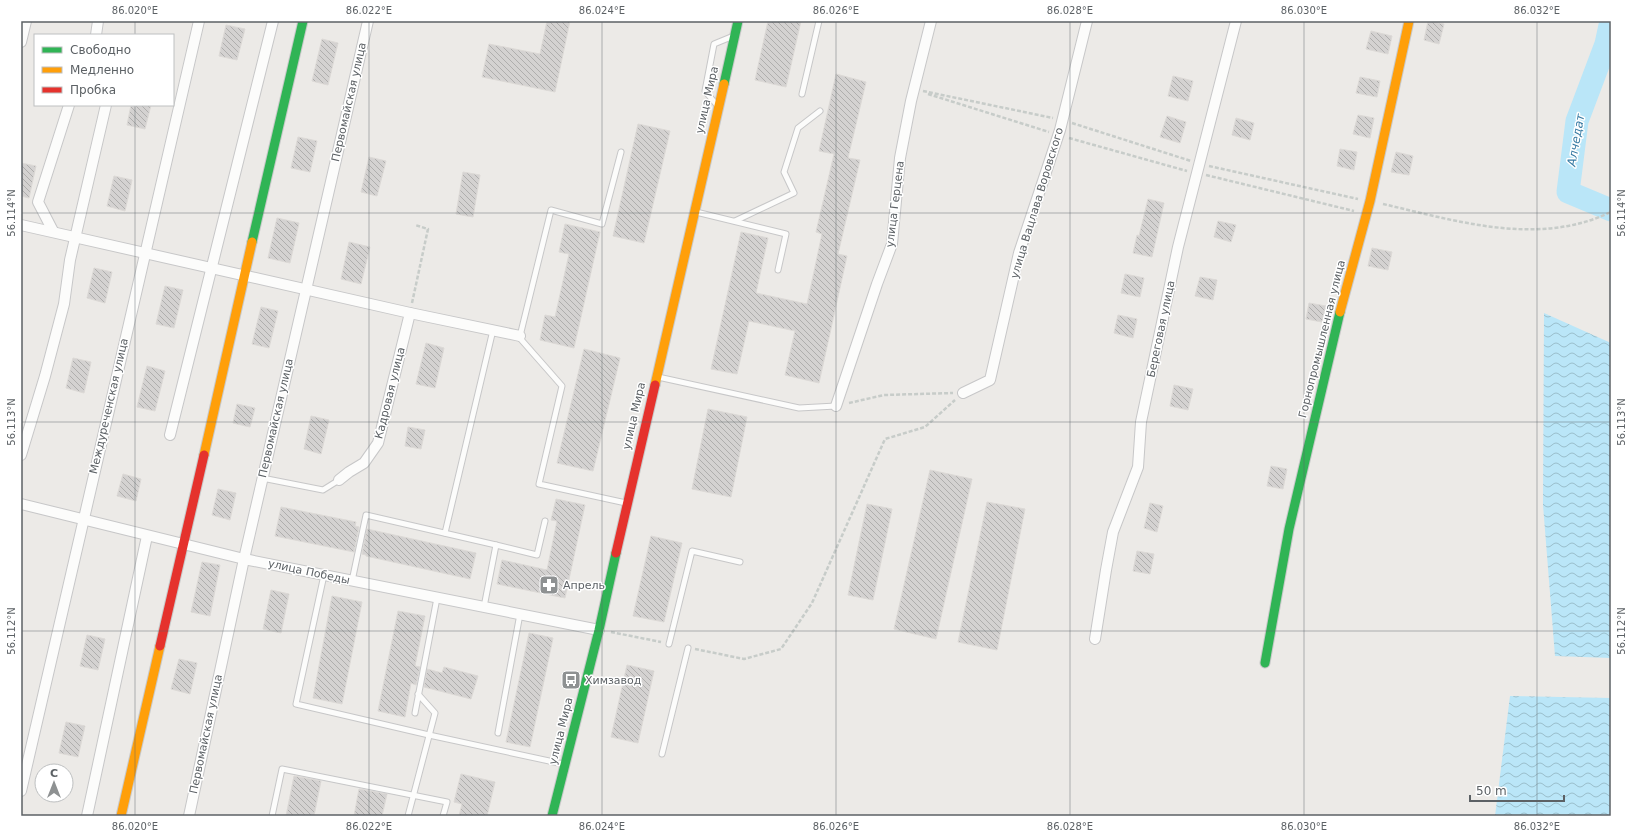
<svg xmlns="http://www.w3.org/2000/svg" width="1632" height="837" viewBox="0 0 1632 837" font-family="'DejaVu Sans',sans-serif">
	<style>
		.water { fill: url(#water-waves) }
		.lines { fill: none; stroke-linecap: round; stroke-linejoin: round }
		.river { stroke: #bae6f8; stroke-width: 23 }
		.building { fill: url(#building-back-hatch); stroke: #dcd9d6 }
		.lane-casing { stroke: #c7c7c8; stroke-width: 7 }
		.street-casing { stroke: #c7c7c8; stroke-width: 12 }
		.fast-casing { stroke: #c8c9c9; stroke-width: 11 }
		.slow-casing { stroke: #c8c9c9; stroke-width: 11 }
		.jam-casing { stroke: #c8c9c9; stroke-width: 11 }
		.path { stroke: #c7ccc9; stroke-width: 2.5; stroke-dasharray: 4 2; stroke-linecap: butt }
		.lane { stroke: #fcfcfb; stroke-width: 5 }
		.street { stroke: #fcfcfb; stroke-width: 10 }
		.fast { stroke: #30b455; stroke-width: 9 }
		.slow { stroke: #ff9f0a; stroke-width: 9 }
		.jam { stroke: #e5322d; stroke-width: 9 }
		.ticks { fill: none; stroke: #5c6165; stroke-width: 1; stroke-opacity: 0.45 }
		.labels { text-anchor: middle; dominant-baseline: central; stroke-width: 3; stroke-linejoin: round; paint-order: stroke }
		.street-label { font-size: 11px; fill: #5c6165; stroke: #fff }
		.poi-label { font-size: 11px; fill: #5c6165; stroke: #fff; text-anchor: start }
		.water-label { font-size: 12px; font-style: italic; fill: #387ba3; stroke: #fff }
		.neatline { fill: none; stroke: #5c6165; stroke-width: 1.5 }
		.ticks-label { font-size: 10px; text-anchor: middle; fill: #5c6165 }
	</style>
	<defs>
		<pattern id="water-waves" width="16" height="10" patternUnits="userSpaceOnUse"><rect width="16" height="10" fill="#bae6f8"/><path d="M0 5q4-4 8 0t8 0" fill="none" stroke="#9abecc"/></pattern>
		<pattern id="building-back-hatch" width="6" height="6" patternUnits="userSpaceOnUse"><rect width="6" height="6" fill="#d4d2d1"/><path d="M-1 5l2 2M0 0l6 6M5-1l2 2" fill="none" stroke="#afaead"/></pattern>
	</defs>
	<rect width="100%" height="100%" fill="#eceae7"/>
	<g class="water">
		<path d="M1544,313L1611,343V658L1555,656L1543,505Z"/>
		<path d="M1510,696L1611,698V816H1495Z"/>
	</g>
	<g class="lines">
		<path class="river" d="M1611,21L1606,44L1577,121L1568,192L1611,210"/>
	</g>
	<g class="building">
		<path d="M547,21H570L555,92L482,77L489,44L540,54Z"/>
		<path d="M768,21H801L786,87L755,80Z"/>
		<path d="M1428,21L1444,24L1439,44L1424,40Z"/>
		<path d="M226,25L245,29L237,60L219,56Z"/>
		<path d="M1371,31L1392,36L1388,54L1366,49Z"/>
		<path d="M322,39L338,43L328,85L312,81Z"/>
		<path d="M836,74L866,82L848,158L860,160L838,254L847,256L819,383L785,375L795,331L749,321L737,374L711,369L741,232L768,238L756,293L807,304L822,234L816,232L834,154L819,151Z"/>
		<path d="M1173,76L1193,81L1188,101L1168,96Z"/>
		<path d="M1360,77L1380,81L1377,97L1356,93Z"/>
		<path d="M131,105H151L145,129L127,125Z"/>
		<path d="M1358,115L1374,118L1370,138L1353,134Z"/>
		<path d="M1167,116L1186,122L1180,143L1160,137Z"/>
		<path d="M1236,118L1254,123L1250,140L1232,135Z"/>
		<path d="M638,124L670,131L644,243L613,236Z"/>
		<path d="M298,137L317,141L310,172L291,168Z"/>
		<path d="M1340,149L1357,152L1354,170L1337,166Z"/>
		<path d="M1396,152L1413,156L1409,175L1391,172Z"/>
		<path d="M369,157L386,161L377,196L361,192Z"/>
		<path d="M21,163L36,166L29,198L21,196Z"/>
		<path d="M463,172L480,175L473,217L456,214Z"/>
		<path d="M114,176L132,180L125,211L107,206Z"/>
		<path d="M1148,199L1164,203L1152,257L1133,253L1137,235L1139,236Z"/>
		<path d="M277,218L299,223L290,263L268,258Z"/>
		<path d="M1218,221L1236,225L1231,242L1214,237Z"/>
		<path d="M565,224L600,232L574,348L540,340L545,315L555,317L569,254L559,252Z"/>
		<path d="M349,242L370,247L361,284L341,279Z"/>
		<path d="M1372,248L1392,252L1388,270L1368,266Z"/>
		<path d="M94,268L112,272L105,303L87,298Z"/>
		<path d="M1125,274L1144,278L1140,297L1121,293Z"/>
		<path d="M1200,277L1217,280L1213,300L1195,296Z"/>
		<path d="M165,286L183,290L174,328L156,324Z"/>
		<path d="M1309,303L1326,306L1322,322L1306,319Z"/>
		<path d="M261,307L278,311L269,348L252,344Z"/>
		<path d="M1118,315L1137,319L1133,338L1114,333Z"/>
		<path d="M426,343L444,348L435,388L416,384Z"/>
		<path d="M584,349L620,358L593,471L557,463Z"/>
		<path d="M73,358L91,362L84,393L66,388Z"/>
		<path d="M147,366L165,371L155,411L137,407Z"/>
		<path d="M1174,385L1193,389L1188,410L1170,406Z"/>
		<path d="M237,404L255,408L250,427L233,423Z"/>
		<path d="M708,409L747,417L731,497L692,489Z"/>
		<path d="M311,416L329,420L321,454L304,449Z"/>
		<path d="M408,427L425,430L421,449L405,446Z"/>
		<path d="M1271,466L1287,469L1283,489L1267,486Z"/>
		<path d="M930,470L972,479L936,639L894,629Z"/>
		<path d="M123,474L141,479L136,501L117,496Z"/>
		<path d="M218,489L236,493L230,520L212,515Z"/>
		<path d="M556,499L585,505L565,598L497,584L502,560L547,570L557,521L551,520Z"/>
		<path d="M987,502L1025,509L997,650L958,642Z"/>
		<path d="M1150,503L1163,506L1157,532L1144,528Z"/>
		<path d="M867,504L892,509L873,600L848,595Z"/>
		<path d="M281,507L356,522L355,526L359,527L354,552L275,536Z"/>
		<path d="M367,529L476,553L470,579L366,556V555L362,554Z"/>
		<path d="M651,536L682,543L664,622L633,616Z"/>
		<path d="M1137,551L1154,554L1150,574L1133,571Z"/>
		<path d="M202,562L220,565L210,616L191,612Z"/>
		<path d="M271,590L289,594L281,633L263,629Z"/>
		<path d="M332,596L362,602L342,704L313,698Z"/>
		<path d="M398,611L425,616L415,666L420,667L416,685L411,683L405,717L378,711Z"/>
		<path d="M529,633L553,638L530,747L506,742Z"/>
		<path d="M87,635L105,639L98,670L80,666Z"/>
		<path d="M179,659L197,663L190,694L171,689Z"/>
		<path d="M627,665L654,671L638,743L611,737Z"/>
		<path d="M444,667L478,676L471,699L424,687L427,669L442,673Z"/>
		<path d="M66,722L85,726L78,757L59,753Z"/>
		<path d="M461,774L495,782L487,816H459L462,804L454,802Z"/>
		<path d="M294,776L321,781L314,816H286Z"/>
		<path d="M359,789L387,794L382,816H354Z"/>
	</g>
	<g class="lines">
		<g class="lane-casing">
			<g id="lane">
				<path d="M802,94L819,21"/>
				<path d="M716,104L705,91L714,44L731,37"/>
				<path d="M696,212L786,234L778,270"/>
				<path d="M735,221L794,193L784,172L798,128L820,111"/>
				<path d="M518,336L562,386L539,484L626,503"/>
				<path d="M520,336L551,210L602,224L621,152"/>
				<path d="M658,377L799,408L836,406"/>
				<path d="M262,478L323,490L339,480"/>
				<path d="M445,533L493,330"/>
				<path d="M324,575L296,704L429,735L563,764"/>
				<path d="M352,581L366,515L496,545"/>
				<path d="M484,607L496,545L537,555L545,521"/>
				<path d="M669,644L692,551L740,562"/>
				<path d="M415,713L437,598"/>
				<path d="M498,733L520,614"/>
				<path d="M662,754L688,648"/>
				<path d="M272,816L282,769L447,802L443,816"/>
				<path d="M408,816L435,713L418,694"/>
			</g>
		</g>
		<g class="street-casing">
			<g id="street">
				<path d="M96,35L98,21"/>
				<path d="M21,42L26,21"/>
				<path d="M21,225L410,313L520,336"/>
				<path d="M53,231L38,202L69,105"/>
				<path d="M963,393L990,380L1019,253L1060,130L1087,21"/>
				<path d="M836,406L877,284L892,244L900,158L911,101L931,21"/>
				<path d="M170,435L273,21"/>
				<path d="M21,455L45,376L64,304L70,260L106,105"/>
				<path d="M339,480L349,472L364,463L378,443L410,313"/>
				<path d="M21,504L244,559L599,630"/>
				<path d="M1095,639L1106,570L1113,532L1138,467L1141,422L1178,247L1236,21"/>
				<path d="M21,791L199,21"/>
				<path d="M87,816L147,536"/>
				<path d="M189,816L244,559L368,21"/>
			</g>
		</g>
		<g class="fast-casing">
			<g id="fast">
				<path d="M724,84L738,21"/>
				<path d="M252,242L303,21"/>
				<path d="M1265,663L1289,529L1340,312"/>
				<path d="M552,816L599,630L616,553"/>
			</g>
		</g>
		<g class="slow-casing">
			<g id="slow">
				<path d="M1340,312L1370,201L1409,21"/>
				<path d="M655,385L724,84"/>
				<path d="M204,455L252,242"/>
				<path d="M121,816L160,646"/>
			</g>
		</g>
		<g class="jam-casing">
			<g id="jam">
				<path d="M616,553L655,385"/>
				<path d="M160,646L204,455"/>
			</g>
		</g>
		<g class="path">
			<path d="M923,91L1053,118"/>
			<path d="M928,94L1049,132"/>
			<path d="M1072,123L1191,161"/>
			<path d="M1069,138L1187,171"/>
			<path d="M1209,166L1358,199"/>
			<path d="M1206,175L1354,211"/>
			<path d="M1383,204C1457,221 1538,247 1611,212"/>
			<path d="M412,303L428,229L415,225"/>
			<path d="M849,403L884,395L953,393"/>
			<path d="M611,632L661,642"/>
			<path d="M695,649L744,659L781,649L812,603L885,439L925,427L955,400"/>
		</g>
		<use href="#lane" class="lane"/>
		<use href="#street" class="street"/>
		<use href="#fast" class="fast"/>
		<use href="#slow" class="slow"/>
		<use href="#jam" class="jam"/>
	</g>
	<path class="ticks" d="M135,21V35M369,21V816M602,21V816M836,21V816M1070,21V816M1304,21V816M1537,21V816M135,105V816M21,213H1611M21,422H1611M21,631H1611"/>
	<defs>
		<g id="pharmacy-square" transform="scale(1)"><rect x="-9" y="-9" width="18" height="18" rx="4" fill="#8e9192" stroke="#fff"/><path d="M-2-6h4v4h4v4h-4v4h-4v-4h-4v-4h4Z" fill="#fff"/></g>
		<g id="bus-square" transform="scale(1)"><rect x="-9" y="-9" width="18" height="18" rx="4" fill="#8e9192" stroke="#fff"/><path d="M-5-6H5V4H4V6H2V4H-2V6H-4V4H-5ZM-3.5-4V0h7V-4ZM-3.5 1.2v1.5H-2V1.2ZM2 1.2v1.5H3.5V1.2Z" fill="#fff"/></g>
	</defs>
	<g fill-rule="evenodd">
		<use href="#pharmacy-square" x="549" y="585"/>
		<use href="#bus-square" x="571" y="680"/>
	</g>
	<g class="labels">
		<g class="street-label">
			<text transform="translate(707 100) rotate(-77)">улица Мира</text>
			<text transform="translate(349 102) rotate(-77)">Первомайская улица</text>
			<text transform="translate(1037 203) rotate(-73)">улица Вацлава Воровского</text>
			<text transform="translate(895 204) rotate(-83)">улица Герцена</text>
			<text transform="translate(1161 329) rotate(-78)">Береговая улица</text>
			<text transform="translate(1322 339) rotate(-76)">Горнопромышленная улица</text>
			<text transform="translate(390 393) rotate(-76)">Кадровая улица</text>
			<text transform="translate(109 406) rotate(-77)">Междуреченская улица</text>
			<text transform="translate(634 416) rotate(-77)">улица Мира</text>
			<text transform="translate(276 418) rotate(-77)">Первомайская улица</text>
			<text transform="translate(309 572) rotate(12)">улица Победы</text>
			<text transform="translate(561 731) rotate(-76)">улица Мира</text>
			<text transform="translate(206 734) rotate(-78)">Первомайская улица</text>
		</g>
		<g class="poi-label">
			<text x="563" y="585">Апрель</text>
			<text x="585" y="680">Химзавод</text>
		</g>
		<g class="water-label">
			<text transform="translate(1576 140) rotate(-80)">Алчедат</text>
		</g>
	</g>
	<rect width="1632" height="837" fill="none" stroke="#ffffff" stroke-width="44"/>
	<rect x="34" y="34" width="140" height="72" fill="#ffffff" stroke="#bec0c1"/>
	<rect x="42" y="47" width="20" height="6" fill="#30b455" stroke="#bec0c1"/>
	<text x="70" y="54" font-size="12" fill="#5c6165">Свободно</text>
	<rect x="42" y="67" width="20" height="6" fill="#ff9f0a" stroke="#bec0c1"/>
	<text x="70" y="74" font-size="12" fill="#5c6165">Медленно</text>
	<rect x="42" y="87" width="20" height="6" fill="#e5322d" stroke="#bec0c1"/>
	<text x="70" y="94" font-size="12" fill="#5c6165">Пробка</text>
	<g transform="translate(54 783)"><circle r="19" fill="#ffffff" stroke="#bec0c1"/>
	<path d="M0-3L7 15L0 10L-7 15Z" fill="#8e9192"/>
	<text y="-6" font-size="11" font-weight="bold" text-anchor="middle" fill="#5c6165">С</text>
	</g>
	<path d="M1470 795v6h94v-6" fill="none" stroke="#5c6165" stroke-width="2"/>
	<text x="1476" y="795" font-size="12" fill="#5c6165" stroke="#ffffff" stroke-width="3" paint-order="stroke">50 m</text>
	<rect x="22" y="22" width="1588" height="793" class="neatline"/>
	<g class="ticks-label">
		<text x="135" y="14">86.020°E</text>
		<text x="369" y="14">86.022°E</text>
		<text x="602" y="14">86.024°E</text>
		<text x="836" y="14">86.026°E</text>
		<text x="1070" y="14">86.028°E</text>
		<text x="1304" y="14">86.030°E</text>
		<text x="1537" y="14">86.032°E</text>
		<text transform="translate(11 213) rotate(-90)" y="4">56.114°N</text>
		<text transform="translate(1621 213) rotate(-90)" y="4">56.114°N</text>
		<text transform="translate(11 422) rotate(-90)" y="4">56.113°N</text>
		<text transform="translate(1621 422) rotate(-90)" y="4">56.113°N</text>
		<text transform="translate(11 631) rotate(-90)" y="4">56.112°N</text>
		<text transform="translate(1621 631) rotate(-90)" y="4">56.112°N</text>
		<text x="135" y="830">86.020°E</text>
		<text x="369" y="830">86.022°E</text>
		<text x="602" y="830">86.024°E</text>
		<text x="836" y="830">86.026°E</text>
		<text x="1070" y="830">86.028°E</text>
		<text x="1304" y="830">86.030°E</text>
		<text x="1537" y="830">86.032°E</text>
	</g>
</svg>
